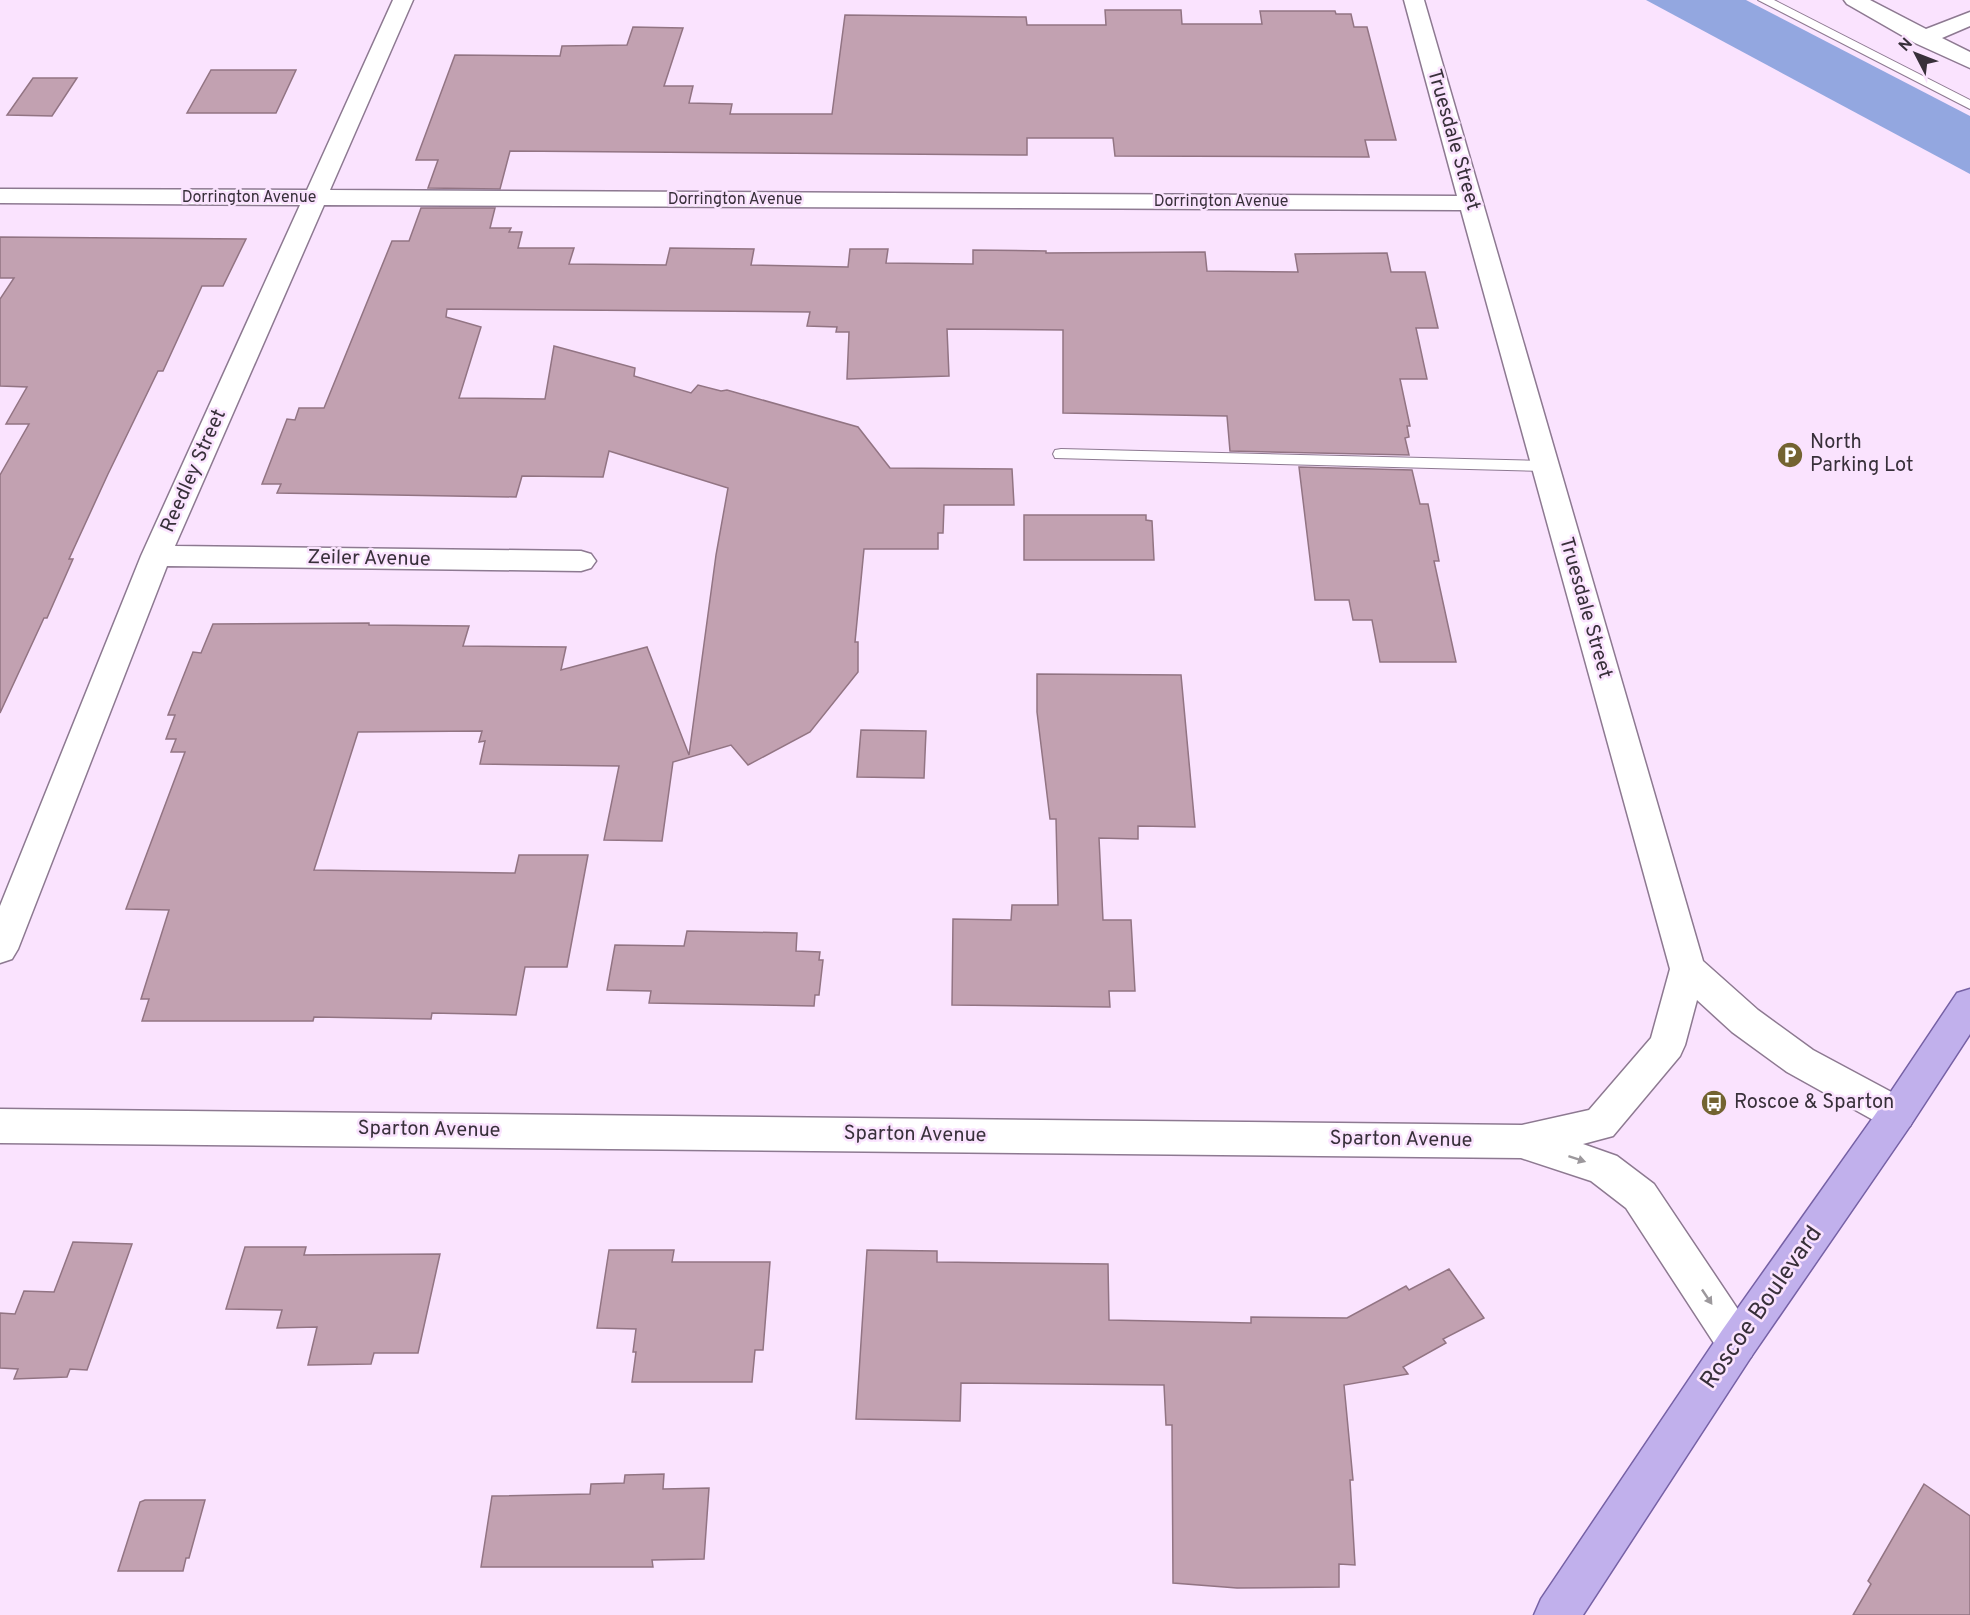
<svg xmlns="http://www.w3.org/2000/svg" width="1970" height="1615" viewBox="0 0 1970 1615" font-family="Overpass,sans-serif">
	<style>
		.water { fill: #93a7e0 }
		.building { fill: #c2a1b1; stroke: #927483; stroke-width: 1.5 }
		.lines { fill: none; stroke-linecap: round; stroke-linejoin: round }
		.service-casing { stroke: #8d7991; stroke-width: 2 }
		.minor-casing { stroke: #8d7991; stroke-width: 3 }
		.primary-casing { stroke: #7661a5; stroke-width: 3 }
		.service { fill: #fff; fill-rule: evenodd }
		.minor { fill: #fff; fill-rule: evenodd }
		.primary { fill: #c1b0ec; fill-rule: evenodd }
		.oneway { fill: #9c989c }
		.labels { text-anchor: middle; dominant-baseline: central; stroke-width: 5; stroke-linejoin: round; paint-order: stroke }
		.far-street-label { font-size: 16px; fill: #38303a; stroke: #fae3fe }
		.street-label { font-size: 20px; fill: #38303a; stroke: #fae3fe }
		.poi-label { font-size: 20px; fill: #38303a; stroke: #fae3fe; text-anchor: start }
		.near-street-label { font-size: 24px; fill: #38303a; stroke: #fae3fe }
	</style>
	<rect width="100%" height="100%" fill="#fae3fe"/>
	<path class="water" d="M1646,0H1746L1970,116V174Z"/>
	<g class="building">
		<path d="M1105,10H1181L1182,24H1262L1260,11H1335L1336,14H1351L1354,27H1367L1396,140H1365L1369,157L1115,156L1113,138H1027V155L510,151L500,189L428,188L438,160H416L455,55L560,56L562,46L627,45L633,27L683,28L664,86H693L689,103L732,104L730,114H832L845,15L1026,17L1027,25H1106Z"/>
		<path d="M211,70H296L276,113H187Z"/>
		<path d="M33,78H77L52,116L7,115Z"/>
		<path d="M421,208H495L490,228H511L509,232H522L518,248H574L569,264L666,265L670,248L754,249L751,265L848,267L850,249H888L886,263L973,264V250L1046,251V253L1205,252L1207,271L1298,272L1295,254L1387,253L1391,272H1425L1438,328H1416L1427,379H1400L1410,426H1407L1409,437L1405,438L1409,455L1230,451L1227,416L1063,413V330L947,329L949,376L847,379L849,332H836L837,327L807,326L810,312L447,309L446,317L481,327L459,398L545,399L554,346L635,368L634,376L691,393L698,385L721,391L727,390L858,427L890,468L1012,469L1014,505H944L943,533H938V549H864L855,642H858V672L810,732L748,765L731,745L673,762L662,841L604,840L619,766L480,764L485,741L479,742L482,731L358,732L314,870L515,873L519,855H588L567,967H525L516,1015L432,1013L431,1019L314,1017L313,1021H142L149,999H141L169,910L126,909L185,752H171L176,739H166L175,715H168L193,652L201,653L213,624L369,623V625L469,626L463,646L566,647L561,670L647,647L689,755L716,555L728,488L609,451L603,477L522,476L516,497L277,493L281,484H262L287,419L295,420L299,408H324L392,241H409Z"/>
		<path d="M0,237L246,239L223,286H202L163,371H158L108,474L69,559H73L47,618H44L0,713V475L29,424H6L27,387L0,386V299L14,278H0Z"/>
		<path d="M1299,467L1412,470L1420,504H1428L1439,561H1434L1456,662H1380L1372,620H1353L1349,600H1315Z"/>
		<path d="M1024,515H1146V520L1152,521L1154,560H1024Z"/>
		<path d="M1037,674L1181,675L1195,827L1138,826V839L1099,838L1103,920H1131L1135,991H1109L1110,1007L952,1005L953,919L1011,920L1012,905H1058L1056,819H1050L1037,712Z"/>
		<path d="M861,730L926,731L924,778L857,777Z"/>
		<path d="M687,931L797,933L796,951L820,952L819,960H823L819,995H815L814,1006L649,1003L651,991L607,990L615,945L684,946Z"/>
		<path d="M73,1242L132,1244L87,1370L70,1369L67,1377L14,1379L18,1369L0,1368V1313L15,1314L24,1291L54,1292Z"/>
		<path d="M245,1247H306L304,1255L440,1254L418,1353H374L371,1364L308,1365L317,1327L277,1328L282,1310L226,1309Z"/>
		<path d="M609,1250H674L672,1262H770L763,1350H755L752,1382H632L636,1352H633L636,1329L597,1328Z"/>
		<path d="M867,1250L937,1251V1262L1108,1264L1109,1320L1251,1323V1317L1347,1318L1406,1286L1409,1290L1449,1269L1484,1318L1443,1339L1446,1343L1403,1367L1408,1374L1344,1385L1353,1480H1350L1355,1565L1339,1564V1587L1237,1588L1173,1583L1172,1425H1166L1164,1385L961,1383L960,1421L856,1419Z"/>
		<path d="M664,1474L663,1489L709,1488L704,1559L652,1560L653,1567H481L492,1496L590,1494L591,1484L624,1483L625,1475Z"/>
		<path d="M1924,1484L1970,1516V1615H1853L1871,1584L1868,1581Z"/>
		<path d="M145,1500H205L189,1558H186L183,1571H118L140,1502Z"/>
	</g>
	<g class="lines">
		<g class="service-casing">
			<g id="service">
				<path d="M1758,0H1774L1970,100V109Z"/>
				<path d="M1061,449L1545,461L1551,462L1553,466L1551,470L1545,471L1055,458L1053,454L1055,450Z"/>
			</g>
		</g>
		<g class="minor-casing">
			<g id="minor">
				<path d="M393,0H413L330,190L1457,196L1404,0H1424L1703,961L1758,1010L1813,1050L1910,1102L1916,1114L1910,1126L1897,1130L1884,1126L1787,1072L1732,1032L1697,1000L1685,1045L1680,1056L1613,1136L1583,1144L1617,1156L1654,1184L1751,1329L1757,1343L1751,1357L1737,1363L1723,1357L1626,1208L1591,1181L1521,1158L0,1143V1109L1522,1125L1589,1110L1651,1038L1670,969L1461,210L324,205L175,546L581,551L591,554L596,561L591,568L581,571L167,566L18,949L12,959L0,963V906L141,556L300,205L0,203V189L307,190Z"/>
				<path d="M1844,0H1870L1926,29L1970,12V26L1942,38L1970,52V68L1915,43L1847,4Z"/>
			</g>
		</g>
		<g class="primary-casing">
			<path id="primary" d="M1970,989V1034L1910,1126L1751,1357L1583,1615H1534L1541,1599L1723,1329L1884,1102L1957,993Z"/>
		</g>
		<use href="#service" class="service"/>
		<use href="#minor" class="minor"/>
		<use href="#primary" class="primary"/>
	</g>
	<defs><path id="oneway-solid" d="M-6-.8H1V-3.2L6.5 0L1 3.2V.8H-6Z" transform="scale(1.5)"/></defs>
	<g class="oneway">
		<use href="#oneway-solid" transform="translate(1577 1159) rotate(18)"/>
		<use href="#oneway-solid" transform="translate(1707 1297) rotate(56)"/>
	</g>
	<defs>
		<g id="parking-disc" transform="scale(1.35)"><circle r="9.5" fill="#736331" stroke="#fae3fe"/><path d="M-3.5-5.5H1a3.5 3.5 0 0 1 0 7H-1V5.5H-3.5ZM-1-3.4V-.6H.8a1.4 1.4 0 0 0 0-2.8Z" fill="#fff"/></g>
		<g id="bus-disc" transform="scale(1.35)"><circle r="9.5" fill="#736331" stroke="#fae3fe"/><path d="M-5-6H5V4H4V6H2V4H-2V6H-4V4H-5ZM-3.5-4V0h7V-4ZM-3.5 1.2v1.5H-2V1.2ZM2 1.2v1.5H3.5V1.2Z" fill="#fff"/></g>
	</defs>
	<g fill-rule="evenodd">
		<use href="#parking-disc" x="1790" y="455"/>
		<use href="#bus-disc" x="1714" y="1103"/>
	</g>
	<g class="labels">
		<g class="far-street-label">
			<text x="249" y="198">Dorrington Avenue</text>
			<text x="735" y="200">Dorrington Avenue</text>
			<text x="1221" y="202">Dorrington Avenue</text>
		</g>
		<g class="street-label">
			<text transform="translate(1453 140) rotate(74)">Truesdale Street</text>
			<text transform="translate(194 471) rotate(-66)">Reedley Street</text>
			<text transform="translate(369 559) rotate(1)">Zeiler Avenue</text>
			<text transform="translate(1585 608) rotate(74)">Truesdale Street</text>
			<text transform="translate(429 1130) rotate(1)">Sparton Avenue</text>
			<text transform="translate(915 1135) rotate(1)">Sparton Avenue</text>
			<text transform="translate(1401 1140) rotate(1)">Sparton Avenue</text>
		</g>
		<g class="poi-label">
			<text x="1810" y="443">North<tspan x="1810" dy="23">Parking Lot</tspan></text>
			<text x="1734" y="1103">Roscoe &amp; Sparton</text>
		</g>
		<g class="near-street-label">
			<text transform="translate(1762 1308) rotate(-55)">Roscoe Boulevard</text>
		</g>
	</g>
	<g transform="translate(1916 54) rotate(312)" stroke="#fae3fe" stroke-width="4.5" paint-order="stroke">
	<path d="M0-4.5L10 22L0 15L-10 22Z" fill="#38303a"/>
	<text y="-9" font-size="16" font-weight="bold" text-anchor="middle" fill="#38303a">N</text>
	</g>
</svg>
